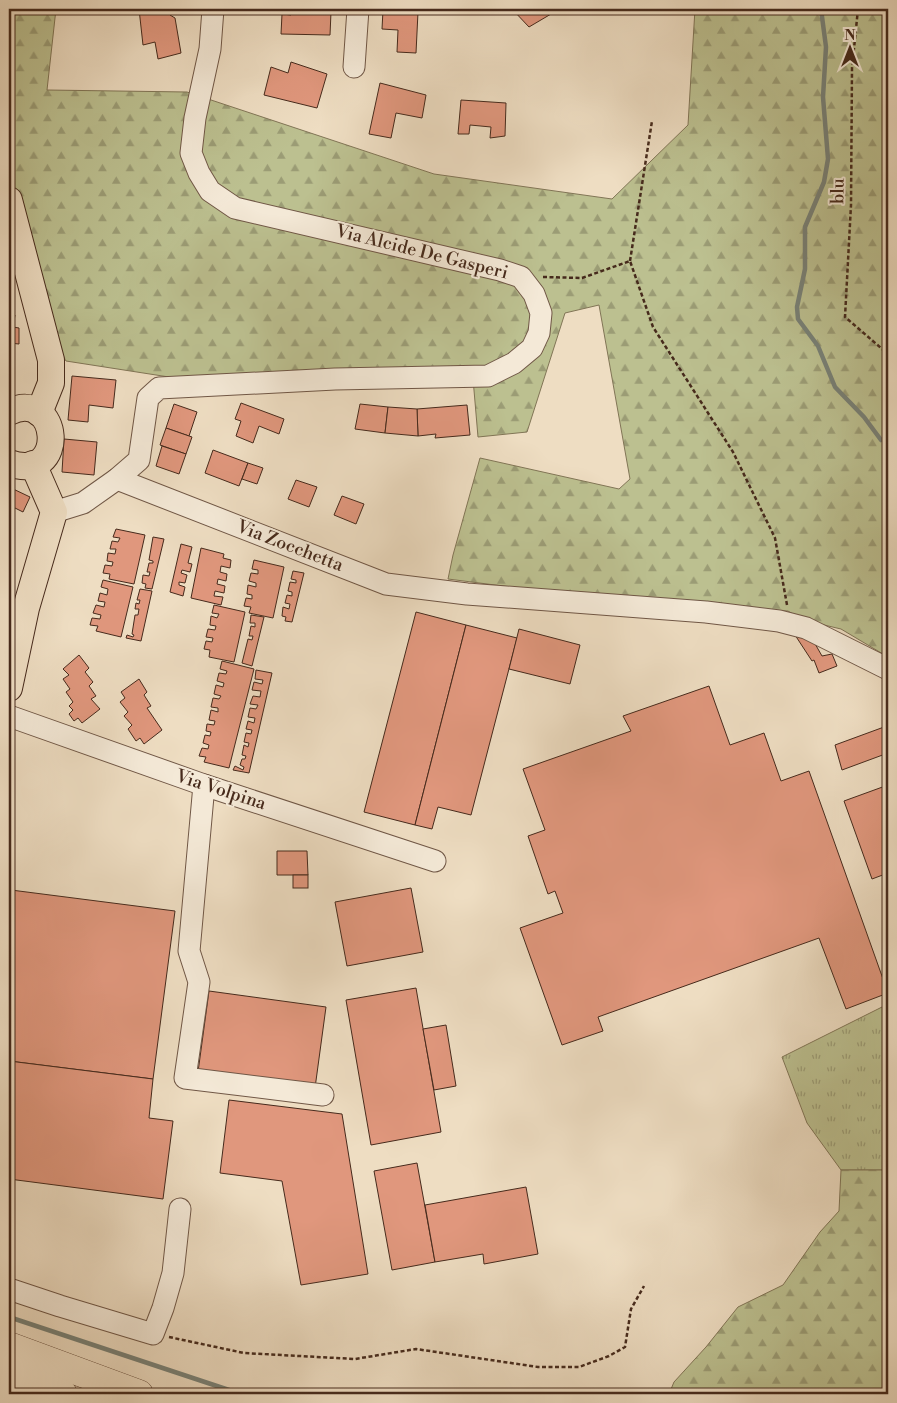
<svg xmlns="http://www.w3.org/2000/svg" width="897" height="1403" viewBox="0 0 897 1403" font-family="'Libre Bodoni',serif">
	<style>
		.grass { fill: url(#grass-tufts); stroke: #817556 }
		.forest { fill: url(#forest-firs); stroke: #817556 }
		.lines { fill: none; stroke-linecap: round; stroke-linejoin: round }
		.stream { stroke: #788177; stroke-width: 4.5 }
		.building { fill: #e0977d; stroke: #462a1c }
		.minor-casing { stroke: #705746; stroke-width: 23 }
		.major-casing { stroke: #462a1c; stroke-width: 28 }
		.highway-casing { stroke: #462a1c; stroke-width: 29 }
		.path { stroke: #462a1c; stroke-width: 2.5; stroke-dasharray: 4 2.5; stroke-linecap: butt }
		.minor { stroke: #f4e9d7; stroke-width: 21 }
		.major { stroke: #eeddc2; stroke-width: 26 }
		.highway { stroke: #eeddc2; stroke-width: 28 }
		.labels { text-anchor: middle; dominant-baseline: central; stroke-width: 4; stroke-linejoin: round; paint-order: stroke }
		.street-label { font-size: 18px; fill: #462a1c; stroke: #f4e9d7 }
	</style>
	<defs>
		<pattern id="grass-tufts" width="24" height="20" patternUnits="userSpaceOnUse" patternTransform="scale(1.25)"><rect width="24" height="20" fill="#bcc090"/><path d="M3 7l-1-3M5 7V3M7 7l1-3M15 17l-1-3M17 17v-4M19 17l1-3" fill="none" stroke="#9b9c75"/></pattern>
		<pattern id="forest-firs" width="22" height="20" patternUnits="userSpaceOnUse" patternTransform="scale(1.25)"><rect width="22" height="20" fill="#bcc090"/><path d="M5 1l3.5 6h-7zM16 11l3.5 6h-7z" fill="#9b9c75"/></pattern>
	</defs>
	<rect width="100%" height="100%" fill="#eeddc2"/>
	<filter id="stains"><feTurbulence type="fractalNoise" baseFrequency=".004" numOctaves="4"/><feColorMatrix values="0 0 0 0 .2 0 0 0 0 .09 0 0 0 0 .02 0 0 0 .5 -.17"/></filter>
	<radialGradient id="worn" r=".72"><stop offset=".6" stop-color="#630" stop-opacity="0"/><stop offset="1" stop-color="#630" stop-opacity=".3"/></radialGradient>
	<path class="grass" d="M888,1004V1166L882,1170H841L807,1123L782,1057Z"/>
	<g class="forest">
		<path d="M16,9H56L47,90L187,92L434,174L612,199L688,125L695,9H888V657L841,629L803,620L788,611L762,610L686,600H622L597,598L448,579L453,555L480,458L619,489L630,479L599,305L565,313L527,432L478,437L472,367L169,377L66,361L53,340L9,181V25Z"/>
		<path d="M888,1166V1394H669L674,1382L706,1347L738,1307L783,1285L820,1232L839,1211L841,1170H882Z"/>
	</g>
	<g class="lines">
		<g class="stream">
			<path d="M821,9L826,47L823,97L828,159L824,182L805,227V269L797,307L798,319L818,346L835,387L864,417L881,440"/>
			<path d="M9,1317L241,1394"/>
		</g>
	</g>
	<g class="building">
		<path d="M139,9H170V15L175,18L181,53L158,59L155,42L143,45Z"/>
		<path d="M291,9H327L331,12L330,35L281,34L282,14L291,15Z"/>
		<path d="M512,9H546L551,14L529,27Z"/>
		<path d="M383,10L418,12L416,53L397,52L398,30L382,29Z"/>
		<path d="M291,62L327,74L317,108L264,95L271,67L288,73Z"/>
		<path d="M380,83L426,95L422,118L396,113L391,138L369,134Z"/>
		<path d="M461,100L506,103L505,136L490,138L491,127L470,125L469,134H458Z"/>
		<path d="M9,300L13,301L11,314L15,315L13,327L19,328V344L9,343Z"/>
		<path d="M72,376L116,380L113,408L89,405L88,422L68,420Z"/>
		<path d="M241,403L284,419L279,434L259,426L253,443L236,436L241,421L235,419Z"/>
		<path d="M174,404L197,412L189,436L166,428Z"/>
		<path d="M360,404L388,407L385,433L355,429Z"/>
		<path d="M467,405L470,435L435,438L436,434L418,436L417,409Z"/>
		<path d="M388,407L417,409L418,436L385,433Z"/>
		<path d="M166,428L192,437L186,454L160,445Z"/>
		<path d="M64,439L97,442L94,475L62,472Z"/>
		<path d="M162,446L186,454L179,474L156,466Z"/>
		<path d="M213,450L248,463L239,486L205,473Z"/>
		<path d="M248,463L263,468L257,484L242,479Z"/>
		<path d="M296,480L317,487L309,507L288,499Z"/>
		<path d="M9,487L30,497L23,512L9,505Z"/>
		<path d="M342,496L364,504L356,524L334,515Z"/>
		<path d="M116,529L145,535L134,584L109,579L110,574L103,573L105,565L112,566L113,562L107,561L108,553L115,554L116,549H110L112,541L118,542L120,538L113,537Z"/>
		<path d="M153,537L164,539L152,589L145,588L146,584L142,583L143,575L149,576L150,572H147L149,563H153V561L149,560Z"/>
		<path d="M181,544L192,547L188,563L192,564L190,572L182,570L181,573L187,575L185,583L179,582V585L185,587L183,596L170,592Z"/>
		<path d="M201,548L224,554L223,558L231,560L230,568L221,566L220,572L227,574L226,581L218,579L217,584L225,586L224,593L215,591L214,596L223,597L221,605L191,598Z"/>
		<path d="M254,560L284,567L273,618L249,613L251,607L244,606L246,598L252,599V595L247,594L248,585L256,587V583L249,581L251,573L258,574V570L252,569Z"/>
		<path d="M293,571L304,573L292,622L285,621L286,617L282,616L283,607L289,609L290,604L285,603L287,595L292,596V592L288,591L290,582L296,583V580L291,579Z"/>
		<path d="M103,580L133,587L121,637L96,631L98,626L90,625L92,618L100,619L101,615L93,613L96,605L104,607L105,602L98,601L100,593L107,595L108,589L101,587Z"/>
		<path d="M140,589L152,591L141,641L126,638L127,635L133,637L134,635L132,634L135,615H138L139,609H135L136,603L139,604L140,600H137Z"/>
		<path d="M214,605L245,612L234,662L209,657L210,650L204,649L206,641L212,642L213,638L206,637L208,629L215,630L216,626L210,625L211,616L217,618L219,614L212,613Z"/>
		<path d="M416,612L466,625L415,825L364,812Z"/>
		<path d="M251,615L264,617L252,666L242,663L248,639L252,640L253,636H249L251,626L255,627V623H250Z"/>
		<path d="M466,625L517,638L471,815L438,807L432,829L415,825Z"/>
		<path d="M519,629L580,645L570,684L509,669Z"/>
		<path d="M795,635H810L822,656L832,654L837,666L819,673L814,660L812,661Z"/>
		<path d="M79,655L89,668L85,672L93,682L89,686L96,696L91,699L100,709L82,723L78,718L74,721L69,714L73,710L69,706L73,702L66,692L70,689L63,679L69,675L63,669Z"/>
		<path d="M222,661L254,669L229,768L204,762L206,757L199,756L202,748L208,749L209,745L203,743L205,735L210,736L211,732L206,731L207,724L214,725L215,721L209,720L211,710L218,712V708L211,707L213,698L219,699L221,696L214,694L216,685L223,687L224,683L217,681L219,673L226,674L227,671L220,669Z"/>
		<path d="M256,670L272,673L249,773L233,770L235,766L243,770L244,767L240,765L242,759H245L246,756L242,755L244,745L248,747L249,743L244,742L246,733L251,734L252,730L246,729L248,721L254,723L255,718L248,717L250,708L256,709L258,705L250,704L253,696L260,697L261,691L252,690L254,682L262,684L263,680L255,679Z"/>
		<path d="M139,679L147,692L144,695L151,706L147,708L162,730L144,744L140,738L136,741L128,729L132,725L124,716L128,712L120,702L125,698L121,692Z"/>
		<path d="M709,686L730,745L764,733L781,781L809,771L888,993L846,1009L819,938L598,1017L603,1031L562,1045L520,928L563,913L555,891L548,894L528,836L545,830L523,769L631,731L623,716Z"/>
		<path d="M884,727L888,739V753L842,770L835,745Z"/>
		<path d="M888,785V851H887L888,873L872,879L844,801Z"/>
		<path d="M277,851H307L308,875H277Z"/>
		<rect x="293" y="875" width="15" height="13"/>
		<path d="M411,888L423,952L347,966L335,902Z"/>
		<path d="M11,890L175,911L153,1079L9,1061V910Z"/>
		<path d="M416,988L441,1132L371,1145L346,1000Z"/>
		<path d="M209,991L326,1007L315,1088L198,1072Z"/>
		<path d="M446,1025L456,1086L434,1090L423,1029Z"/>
		<path d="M9,1061L153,1079L149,1118L173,1121L163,1199L9,1179Z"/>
		<path d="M229,1100L342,1114L368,1274L301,1285L282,1181L220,1173Z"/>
		<path d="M417,1163L435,1262L392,1270L374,1171Z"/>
		<path d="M526,1187L538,1254L484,1264L483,1254L435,1262L425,1205Z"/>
	</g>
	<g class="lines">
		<g class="minor-casing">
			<g id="minor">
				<path d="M354,67L358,9"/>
				<path d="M117,479L386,584L467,594L706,612L779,621L806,628L888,669"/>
				<path d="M54,512L83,503L117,479L139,460L148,398L159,388L335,379L488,376L514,363L532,348L539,333L541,313L534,294L521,277L500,270L235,208L210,191L199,173L191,153L195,118L210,49L213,9"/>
				<path d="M9,716L204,785L435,861"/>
				<path d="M204,785L189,951L199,982L185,1078L323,1095"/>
				<path d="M9,1289L60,1306L153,1334L163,1308L173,1273L180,1209"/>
			</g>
		</g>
		<g class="major-casing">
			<g id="major">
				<path d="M9,200L51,360V383L39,413"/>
				<path d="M9,412C60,387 69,484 9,463"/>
				<path d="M9,688L26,608L54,512L33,464"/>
			</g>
		</g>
		<g class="highway-casing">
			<g id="highway">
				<path d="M9,1346L139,1394"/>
				<path d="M9,1373L63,1394"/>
			</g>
		</g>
		<g class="path">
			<path d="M858,9L852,68L851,205L845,317L888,354"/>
			<path d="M630,261L652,121"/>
			<path d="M543,277L582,278L630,261L653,327L733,452L775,538L787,605"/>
			<path d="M169,1337L244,1353L355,1359L416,1349L538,1367H579L609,1356L625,1347L631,1309L644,1286"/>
		</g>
		<use href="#minor" class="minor"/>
		<use href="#major" class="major"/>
		<use href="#highway" class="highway"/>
	</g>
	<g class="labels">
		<g class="street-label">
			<text transform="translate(838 191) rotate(-89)">blu</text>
			<text transform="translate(422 252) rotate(14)">Via Alcide De Gasperi</text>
			<text transform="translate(290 546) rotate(21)">Via Zocchetta</text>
			<text transform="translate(221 790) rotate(18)">Via Volpina</text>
		</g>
	</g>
	<rect width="897" height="1403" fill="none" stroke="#eeddc2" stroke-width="30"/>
	<rect x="10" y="10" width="877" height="1383" fill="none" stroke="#462a1c" stroke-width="2.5"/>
	<rect x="15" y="15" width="867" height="1373" fill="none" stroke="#462a1c"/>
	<g transform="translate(850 48)" stroke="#f4e9d7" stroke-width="4" paint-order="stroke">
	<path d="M0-4L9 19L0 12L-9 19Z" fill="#462a1c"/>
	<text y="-8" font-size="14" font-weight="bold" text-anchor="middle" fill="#462a1c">N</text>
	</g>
	<rect width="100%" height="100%" filter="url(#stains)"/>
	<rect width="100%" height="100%" fill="url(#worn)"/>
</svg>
